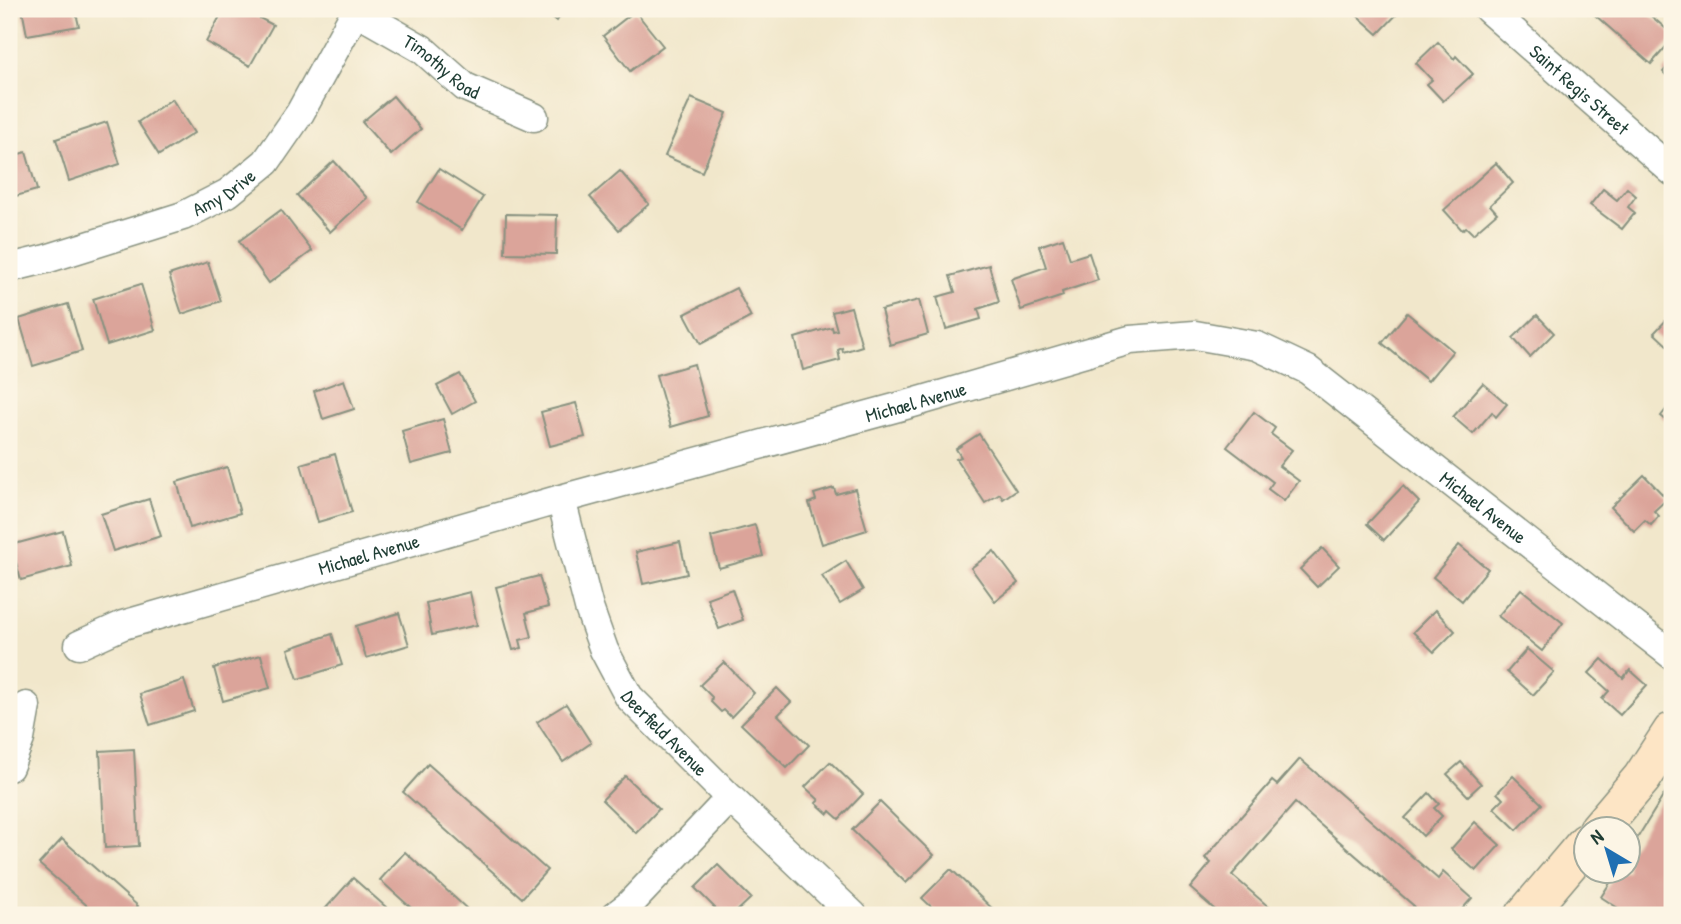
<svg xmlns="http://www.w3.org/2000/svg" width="1681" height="924" viewBox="0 0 1681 924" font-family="'Patrick Hand',sans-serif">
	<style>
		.building { fill: #dba49a }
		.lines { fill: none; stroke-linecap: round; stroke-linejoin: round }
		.street-casing { stroke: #889280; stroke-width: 31 }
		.secondary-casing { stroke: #889280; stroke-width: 41 }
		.street { stroke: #fff; stroke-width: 28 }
		.secondary { stroke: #fde5c5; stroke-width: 38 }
		.labels { text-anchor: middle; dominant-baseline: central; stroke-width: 7; stroke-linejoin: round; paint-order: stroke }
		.street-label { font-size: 19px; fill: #1f3d34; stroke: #fcf5e5 }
	</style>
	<rect width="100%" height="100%" fill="#fcf5e5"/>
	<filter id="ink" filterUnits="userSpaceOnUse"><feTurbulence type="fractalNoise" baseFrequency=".0143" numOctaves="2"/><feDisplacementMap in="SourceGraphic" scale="14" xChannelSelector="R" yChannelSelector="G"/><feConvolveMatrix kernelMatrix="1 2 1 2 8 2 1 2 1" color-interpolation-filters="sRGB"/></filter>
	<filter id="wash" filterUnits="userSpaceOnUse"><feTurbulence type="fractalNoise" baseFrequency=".00686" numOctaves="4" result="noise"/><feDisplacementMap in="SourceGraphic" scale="28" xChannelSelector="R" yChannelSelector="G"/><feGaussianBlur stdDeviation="1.57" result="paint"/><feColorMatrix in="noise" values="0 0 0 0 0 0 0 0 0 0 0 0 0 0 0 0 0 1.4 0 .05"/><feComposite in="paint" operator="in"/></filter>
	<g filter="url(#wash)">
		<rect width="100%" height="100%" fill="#f1e7cb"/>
		<g id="blocks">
			<g class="building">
				<path d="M22,9H75L79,26L27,35Z"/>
				<path d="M128,9H169L170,11L128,13Z"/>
				<path d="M224,9H242L273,25L250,66L206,42Z"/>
				<path d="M535,9H564L557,21Z"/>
				<path d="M1350,9H1402L1378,34Z"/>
				<path d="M1588,9H1643L1672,34V40L1651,64Z"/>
				<path d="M635,11L663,46L630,71L603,36Z"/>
				<path d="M1438,42L1454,59L1456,56L1473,74L1443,101L1427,84L1432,80L1416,63Z"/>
				<path d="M1672,61V81L1663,72Z"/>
				<path d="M393,96L421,129L391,155L362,122Z"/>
				<path d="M691,98L727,113L702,172L665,156Z"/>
				<path d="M172,99L194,133L159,155L138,122Z"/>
				<path d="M107,122L120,164L69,181L56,139Z"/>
				<path d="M26,152L37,190L9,198V157Z"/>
				<path d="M334,161L367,198L330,232L297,195Z"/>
				<path d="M1496,163L1513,183L1490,205L1497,213L1473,234L1466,227L1462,230L1444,210Z"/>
				<path d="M439,169L483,197L462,230L418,202Z"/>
				<path d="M620,171L649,204L619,230L590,197Z"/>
				<path d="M1627,188L1636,196L1628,207L1635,213L1622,229L1590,205L1603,189L1617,200Z"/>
				<path d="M281,210L312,251L269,283L239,241Z"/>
				<path d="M506,214L557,215L556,254L505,253Z"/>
				<path d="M1063,238L1070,259L1089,253L1098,280L1062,292L1063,296L1021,310L1011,279L1046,267L1039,246Z"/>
				<path d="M208,262L221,301L182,314L169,275Z"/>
				<path d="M989,265L999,302L978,309L981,319L946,329L937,297L955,292L950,276Z"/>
				<path d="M141,284L155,330L107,345L93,299Z"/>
				<path d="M736,288L751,317L701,344L685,314Z"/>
				<path d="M919,300L928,334L890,345L881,310Z"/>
				<path d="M68,304L82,351L33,366L19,319Z"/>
				<path d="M851,307L862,346L843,352L842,348L838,350L840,360L803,370L795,338L832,327L833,331L837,330L832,312Z"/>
				<path d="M1407,313L1453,351L1428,381L1382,343Z"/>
				<path d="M1672,314V350L1654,333Z"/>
				<path d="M1537,315L1554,333L1530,357L1513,338Z"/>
				<path d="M694,364L708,416L671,427L656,375Z"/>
				<path d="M460,374L475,401L452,414L437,386Z"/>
				<path d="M344,380L354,409L323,419L314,391Z"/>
				<path d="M1483,383L1507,404L1496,417L1492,412L1473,434L1453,417Z"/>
				<path d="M1672,402V425L1661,416Z"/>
				<path d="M576,403L585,437L550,446L541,412Z"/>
				<path d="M1254,412L1275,428L1271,434L1292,450L1279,466L1299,481L1284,501L1268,489L1273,482L1227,447Z"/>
				<path d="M443,419L452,453L411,464L402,431Z"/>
				<path d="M979,434L1016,490L1003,499L1000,494L985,503L956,459L961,457L956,449Z"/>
				<path d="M335,454L352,512L318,522L301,464Z"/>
				<path d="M227,467L240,513L190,528L177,482Z"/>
				<path d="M1644,475L1667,499L1654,511L1659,516L1651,525L1645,520L1634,531L1611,507Z"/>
				<path d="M1403,486L1419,502L1384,540L1367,524Z"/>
				<path d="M834,488L836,494L855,489L867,530L822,544L809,503L816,500L814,494Z"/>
				<path d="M149,499L161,536L113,551L101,514Z"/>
				<path d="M755,525L763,556L719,568L711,537Z"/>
				<path d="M63,531L72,566L21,580L11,545Z"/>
				<path d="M680,542L687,574L643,584L636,552Z"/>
				<path d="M1459,545L1488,569L1462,601L1433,577Z"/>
				<path d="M1322,548L1339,566L1317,587L1300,569Z"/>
				<path d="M994,551L1018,583L995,601L971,568Z"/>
				<path d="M846,561L863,590L840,604L822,576Z"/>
				<path d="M539,576L548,607L526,613L532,637L520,640L522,648L513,650L496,587Z"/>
				<path d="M732,589L743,620L719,629L707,598Z"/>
				<path d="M1521,589L1563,623L1542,651L1498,616Z"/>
				<path d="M470,592L477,625L432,635L426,603Z"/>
				<path d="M1435,610L1455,631L1434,652L1413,632Z"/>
				<path d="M399,613L409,645L366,658L356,626Z"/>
				<path d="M332,634L342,665L298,679L288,649Z"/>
				<path d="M1527,649L1554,672L1533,695L1507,672Z"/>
				<path d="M261,655L270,688L223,701L214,668Z"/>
				<path d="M1602,659L1623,678L1630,670L1647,685L1620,715L1602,699L1609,691L1589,673Z"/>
				<path d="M724,662L754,693L731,717L724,710L721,712L711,702L712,697L700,685Z"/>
				<path d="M184,680L194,711L150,725L140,694Z"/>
				<path d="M777,688L791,702L778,715L809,745L787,768L741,724Z"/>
				<path d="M566,704L591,743L563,762L537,722Z"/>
				<path d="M134,749L139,846L105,848L100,751Z"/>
				<path d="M1300,759L1438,879L1443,872L1472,898L1457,915H1407L1414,906L1295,803L1232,875L1278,915H1221L1190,888L1211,863L1205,858L1272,781L1277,785Z"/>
				<path d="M830,762L863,794L839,819L830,811L828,814L816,803L819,800L805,787Z"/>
				<path d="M1461,762L1481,784L1468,796L1447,774Z"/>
				<path d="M428,764L547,870L522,898L403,792Z"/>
				<path d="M625,776L659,809L636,833L602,800Z"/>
				<path d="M1513,776L1542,804L1517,830L1494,808L1503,799L1497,793Z"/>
				<path d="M1672,782V911L1669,915H1617L1615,914L1618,908L1601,897L1617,872H1628V853Z"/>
				<path d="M1429,793L1439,804L1434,808L1442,816L1423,836L1405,818Z"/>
				<path d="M880,802L934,855L906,883L852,830Z"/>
				<path d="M1475,822L1500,845L1476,871L1451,849Z"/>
				<path d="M62,839L138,906L130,915H98L39,864Z"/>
				<path d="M405,852L466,908L460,915H419L380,880Z"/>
				<path d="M718,865L751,898L733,915H722L695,888Z"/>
				<path d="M950,870H952L999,915H940L922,898Z"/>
				<path d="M353,878L395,915H333L325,909Z"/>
			</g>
		</g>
	</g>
	<g filter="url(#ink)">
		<use href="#blocks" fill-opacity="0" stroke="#889280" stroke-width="2"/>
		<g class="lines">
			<g class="street-casing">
				<g id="street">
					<path id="s1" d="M352,9L422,49L465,87L534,117"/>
					<path id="s2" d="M1488,9L1672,171"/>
					<path id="s3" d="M9,268L46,259L183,216L228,193L266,162L300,113L357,9"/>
					<path id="s4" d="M561,499L589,608L604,650L629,697L730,798L853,915"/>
					<path id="s5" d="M79,645L123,625L561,499L913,403L1130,340L1195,335L1257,346L1308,370L1672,655"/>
					<path d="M9,767L20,739L26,706"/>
					<path d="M616,915L628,906L730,798"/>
				</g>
			</g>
			<g class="secondary-casing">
				<g id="secondary">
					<path d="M1598,830L1642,778L1672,732"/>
					<path d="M1525,915L1586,843"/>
				</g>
			</g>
			<use href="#street" class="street"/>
			<use href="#secondary" class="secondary"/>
		</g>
	</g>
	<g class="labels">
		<g class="street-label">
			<text stroke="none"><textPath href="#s1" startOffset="107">Timothy Road</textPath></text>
			<text stroke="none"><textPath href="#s2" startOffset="122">Saint Regis Street</textPath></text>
			<text stroke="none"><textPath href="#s3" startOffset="229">Amy Drive</textPath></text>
			<text stroke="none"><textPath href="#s5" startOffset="872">Michael Avenue</textPath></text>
			<text stroke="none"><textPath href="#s5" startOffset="1502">Michael Avenue</textPath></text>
			<text stroke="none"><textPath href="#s5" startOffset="304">Michael Avenue</textPath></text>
			<text stroke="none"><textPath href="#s4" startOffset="261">Deerfield Avenue</textPath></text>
		</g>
	</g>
	<rect width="1681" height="924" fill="none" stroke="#fcf5e5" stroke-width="35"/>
	<g transform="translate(1607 850) rotate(322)"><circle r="33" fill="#fcf5e5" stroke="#a4ab9e" stroke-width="2"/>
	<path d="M0-5L12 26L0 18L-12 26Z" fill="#1f6fb2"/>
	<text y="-10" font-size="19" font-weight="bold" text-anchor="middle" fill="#1f3d34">N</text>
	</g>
</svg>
